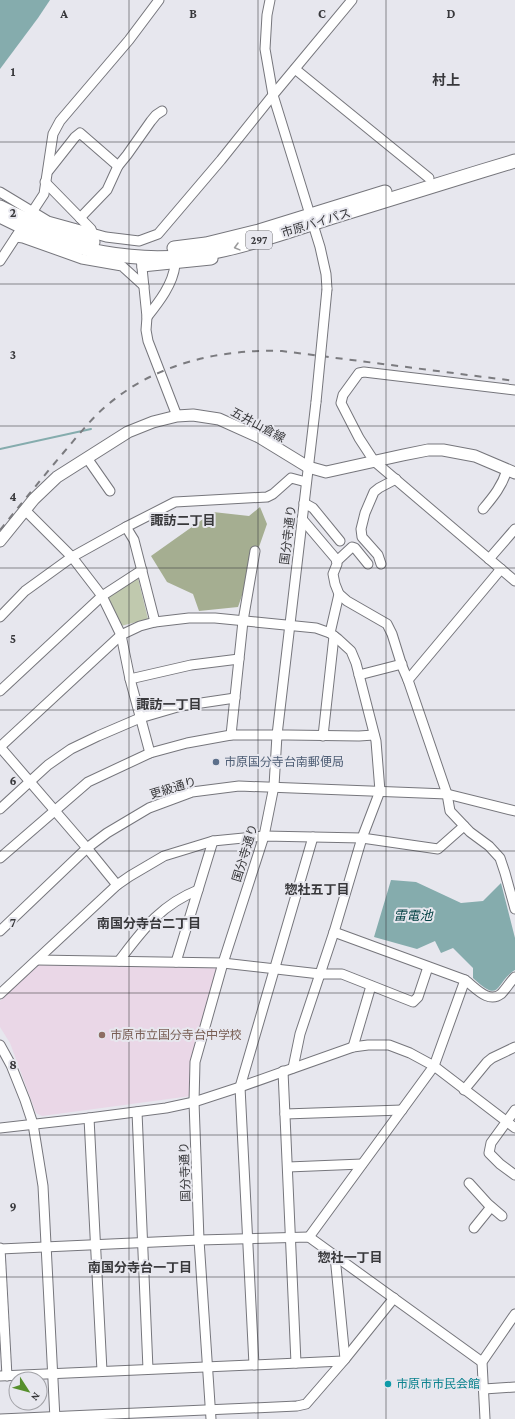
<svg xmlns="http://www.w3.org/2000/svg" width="515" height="1419" viewBox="0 0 515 1419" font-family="'Crimson Pro','Noto Sans JP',serif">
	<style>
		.education { fill: #ead7e7 }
		.green { fill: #c0c9ae }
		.forest { fill: #a5ae91 }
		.water { fill: #85acad }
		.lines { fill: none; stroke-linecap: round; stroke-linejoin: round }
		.stream { stroke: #85acad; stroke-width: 2 }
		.minor-casing { stroke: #76767c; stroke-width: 11 }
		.major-casing { stroke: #76767c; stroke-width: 13 }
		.highway-casing { stroke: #76767c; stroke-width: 15 }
		.minor { stroke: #fff; stroke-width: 9 }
		.major { stroke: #fff; stroke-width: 11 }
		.highway { stroke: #fff; stroke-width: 13 }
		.rail { stroke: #7b7b7f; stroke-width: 2; stroke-dasharray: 7 7; stroke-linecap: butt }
		.minor-bridge-casing { stroke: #76767c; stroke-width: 11; stroke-linecap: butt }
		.minor-bridge { stroke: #fff; stroke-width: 9 }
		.oneway { stroke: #9c9c9d }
		.grid { fill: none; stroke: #38383b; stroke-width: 1; stroke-opacity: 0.55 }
		.service-dot { fill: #5c6f8a; stroke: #e7e7ee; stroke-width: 1.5 }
		.education-dot { fill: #8d6e63; stroke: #e7e7ee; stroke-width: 1.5 }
		.culture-dot { fill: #0f9aa8; stroke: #e7e7ee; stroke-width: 1.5 }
		.labels { text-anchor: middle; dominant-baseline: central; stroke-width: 4; stroke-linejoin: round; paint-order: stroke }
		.shield { fill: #e7e7ee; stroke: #6c6c71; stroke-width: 1 }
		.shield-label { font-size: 11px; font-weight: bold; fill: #38383b }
		.street-label { font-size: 12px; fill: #38383b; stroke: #e7e7ee }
		.service-label { font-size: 12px; fill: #4e5e75; stroke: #e7e7ee; text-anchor: start }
		.education-label { font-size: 12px; fill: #785e54; stroke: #e7e7ee; text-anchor: start }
		.culture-label { font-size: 12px; fill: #0d838f; stroke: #e7e7ee; text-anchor: start }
		.neighbourhood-label { font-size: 13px; font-weight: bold; fill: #38383b; stroke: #e7e7ee }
		.water-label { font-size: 13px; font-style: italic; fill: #004042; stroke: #e7e7ee }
		.quarter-label { font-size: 14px; font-weight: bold; fill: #38383b; stroke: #e7e7ee }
		.grid-label { font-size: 13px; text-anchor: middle; font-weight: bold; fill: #38383b; stroke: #e7e7ee; stroke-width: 4; stroke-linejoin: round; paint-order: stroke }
	</style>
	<rect width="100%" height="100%" fill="#e7e7ee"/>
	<path class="education" d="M38,965L218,967L191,1096L42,1116L36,1113L10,1043L0,1027V1001Z"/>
	<path class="green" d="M137,574L148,619L121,626L106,595Z"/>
	<path class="forest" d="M260,507L267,524L238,607L199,611L193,594L167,582L151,556L213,512L249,516Z"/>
	<g class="water">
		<path d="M0,0H50L38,18L0,69Z"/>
		<path d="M391,880L416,882L461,903L483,901L501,883L515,938V970C494,983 502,1005 473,978V968L453,948L441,953L435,941L417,949L374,937Z"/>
	</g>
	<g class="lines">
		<path class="stream" d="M0,449L91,429"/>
		<g class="minor-casing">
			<g id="minor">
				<path d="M270,0L267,15L265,49L273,95L320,247L326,274L327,289"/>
				<path d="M295,69L429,178"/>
				<path d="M49,170L75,137L80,133L118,166"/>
				<path d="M45,182L91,229L93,234"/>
				<path d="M0,192L48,221L106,237L139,241L158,234L221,160L273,95L352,0"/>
				<path d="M80,218L107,190L118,166L127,155L151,121L156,115L162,111"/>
				<path d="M16,237L23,238L82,259L122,266L144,286"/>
				<path d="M141,258L147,317L146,330L148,341L177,416"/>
				<path d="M0,261L44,194L53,134L60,121L129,40L159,0"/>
				<path d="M142,267L211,260L213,259V252"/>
				<path d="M147,317C159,302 173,284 175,265"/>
				<path d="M515,390L364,372L359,373L343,395L341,403L359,438L374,461L515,581"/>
				<path d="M87,458L110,491"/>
				<path d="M304,503L313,508L340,541"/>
				<path d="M483,509C494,496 502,486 507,470"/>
				<path d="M25,510L72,557L102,596L121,635L130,679L150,753"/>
				<path d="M302,519L336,559L337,564L333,574L335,584L339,594L347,601L387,624L392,634L402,666L408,680L447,794L450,811L470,832L489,846L500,858L505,873L515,909"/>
				<path d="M126,527L134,540L155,622"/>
				<path d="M489,559L515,529"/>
				<path d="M337,561L352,547L355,548L368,564"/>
				<path d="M381,564L378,555L362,537L361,529L365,513L374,492L379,488L396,479"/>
				<path d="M0,617L25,591L72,557L126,527L175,502L267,497L273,494L291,478L306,482"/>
				<path d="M330,633L339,594"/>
				<path d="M359,675L402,664"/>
				<path d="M130,679L191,665L239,659"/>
				<path d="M408,680L501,569"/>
				<path d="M0,691L102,596L142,570"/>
				<path d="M231,735L243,621L255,551"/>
				<path d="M323,736L334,636"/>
				<path d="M0,747L121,635L140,626L155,622L189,618H215L316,628L330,633L338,639L351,651L356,663L376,741L380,791L362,838L334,932L300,1034L293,1068"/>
				<path d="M0,747L87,848L117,885"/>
				<path d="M0,809L48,765L71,749L98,736L140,718L181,706L235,698"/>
				<path d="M0,858L88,782L150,753L187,743L231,735H288L359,736L374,735"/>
				<path d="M0,931L87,848L107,833L149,808L192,792L239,786L447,794L515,811"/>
				<path d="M37,960L223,963L320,974H342L413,1002L418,997L428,967"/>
				<path d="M119,961C142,931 160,905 198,890"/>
				<path d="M176,962L213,841"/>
				<path d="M465,980C475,987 488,1004 501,994C506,989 510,982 515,977"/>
				<path d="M0,994L117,885L130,876L164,856L213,841L264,836L362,838L438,849L464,826"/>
				<path d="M0,1045L11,1065L25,1100L33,1124L43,1186L55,1419"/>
				<path d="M353,1047L371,986"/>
				<path d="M283,1071L296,1363"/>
				<path d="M464,1090L487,1062L492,1058L515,1047"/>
				<path d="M515,1110L491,1143L489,1153L500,1164L515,1175"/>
				<path d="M137,1112L148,1369"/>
				<path d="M285,1114L402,1110"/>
				<path d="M89,1118L102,1371"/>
				<path d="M0,1128L89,1118L166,1108L194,1102L240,1087L353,1047L368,1045H389L410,1053L434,1066L515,1128"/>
				<path d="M288,1167L362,1164"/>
				<path d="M469,1183L488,1204L502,1216"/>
				<path d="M474,1228L491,1207"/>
				<path d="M309,1237L434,1066L465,980L334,932"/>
				<path d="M0,1248L7,1376"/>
				<path d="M0,1249L199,1240L309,1237L482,1362"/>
				<path d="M335,1256L345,1359"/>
				<path d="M254,1365L240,1087L313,837"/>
				<path d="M0,1376L343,1361"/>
				<path d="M484,1389L515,1387"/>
				<path d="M0,1419L297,1406L306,1404L345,1359L394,1298"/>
				<path d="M211,1419L199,1240L194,1102L195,1062L223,963L264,836L274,786L277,735L316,402"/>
				<path d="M485,1419L482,1362L515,1314"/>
			</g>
		</g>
		<g class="major-casing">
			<path id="major" d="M0,541L34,499L57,477L128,432L153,422L177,416L193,415L219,419L259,437L308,467L326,472L403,455L428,450H443L475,456L515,473"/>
		</g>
		<g class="highway-casing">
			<g id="highway">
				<path d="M0,207C30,222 61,235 93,242"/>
				<path d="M0,216C65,251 140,267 214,252C255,244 295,229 336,216C395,198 455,179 515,161"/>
				<path d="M174,248L206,244L259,231L385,192"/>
			</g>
		</g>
		<use href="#minor" class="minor"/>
		<use href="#major" class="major"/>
		<use href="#highway" class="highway"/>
		<path class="rail" d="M0,530C21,504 42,478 64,452C77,437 89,421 105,407C154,364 218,349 282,351L515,381"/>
		<g class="minor-bridge-casing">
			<path id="minor-bridge" d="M316,402L327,289"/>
		</g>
		<use href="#minor-bridge" class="minor-bridge"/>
	</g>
	<defs><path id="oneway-chevron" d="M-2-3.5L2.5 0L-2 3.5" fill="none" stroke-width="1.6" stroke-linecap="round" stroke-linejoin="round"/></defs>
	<use class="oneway" href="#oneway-chevron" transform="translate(237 247) rotate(165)"/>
	<path class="grid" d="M129,0V1419M258,0V1419M386,0V1419M0,142H515M0,284H515M0,426H515M0,568H515M0,710H515M0,851H515M0,993H515M0,1135H515M0,1277H515"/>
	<circle class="service-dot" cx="216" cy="762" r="4"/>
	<circle class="education-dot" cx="102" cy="1035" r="4"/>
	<circle class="culture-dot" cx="388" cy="1384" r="4"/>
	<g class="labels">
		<rect class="shield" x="246" y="231" width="26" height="18" rx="3"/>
		<g class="shield-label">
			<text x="259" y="240">297</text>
		</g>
		<g class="street-label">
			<text transform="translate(316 223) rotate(-17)">市原バイパス</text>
			<text transform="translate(258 425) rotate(28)">五井山倉線</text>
			<text transform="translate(288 535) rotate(-83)">国分寺通り</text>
			<text transform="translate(173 788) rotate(-17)">更級通り</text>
			<text transform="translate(245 853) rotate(-73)">国分寺通り</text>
			<text transform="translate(185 1172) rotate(-92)">国分寺通り</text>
		</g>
		<g class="service-label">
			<text x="224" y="762">市原国分寺台南郵便局</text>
		</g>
		<g class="education-label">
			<text x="110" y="1035">市原市立国分寺台中学校</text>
		</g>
		<g class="culture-label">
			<text x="396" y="1384">市原市市民会館</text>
		</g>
		<g class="neighbourhood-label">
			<text x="183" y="520">諏訪二丁目</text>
			<text x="169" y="704">諏訪一丁目</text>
			<text x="317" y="889">惣社五丁目</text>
			<text x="149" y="923">南国分寺台二丁目</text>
			<text x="350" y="1257">惣社一丁目</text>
			<text x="140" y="1267">南国分寺台一丁目</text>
		</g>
		<g class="water-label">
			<text x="413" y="915">雷電池</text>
		</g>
		<g class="quarter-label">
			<text x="446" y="80">村上</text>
		</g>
	</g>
	<g class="grid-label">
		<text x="64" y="18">A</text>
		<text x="193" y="18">B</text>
		<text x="322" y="18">C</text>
		<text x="451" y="18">D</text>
		<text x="13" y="76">1</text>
		<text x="13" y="217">2</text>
		<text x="13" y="359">3</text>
		<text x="13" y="501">4</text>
		<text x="13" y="643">5</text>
		<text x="13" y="785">6</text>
		<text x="13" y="927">7</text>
		<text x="13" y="1069">8</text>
		<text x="13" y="1211">9</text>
	</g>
	<g transform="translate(28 1391) rotate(126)"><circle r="19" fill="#e7e7ee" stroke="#a1a1a6"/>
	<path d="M0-3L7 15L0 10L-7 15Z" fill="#568f2c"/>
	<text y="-6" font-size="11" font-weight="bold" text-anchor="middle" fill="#38383b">N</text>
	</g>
</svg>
